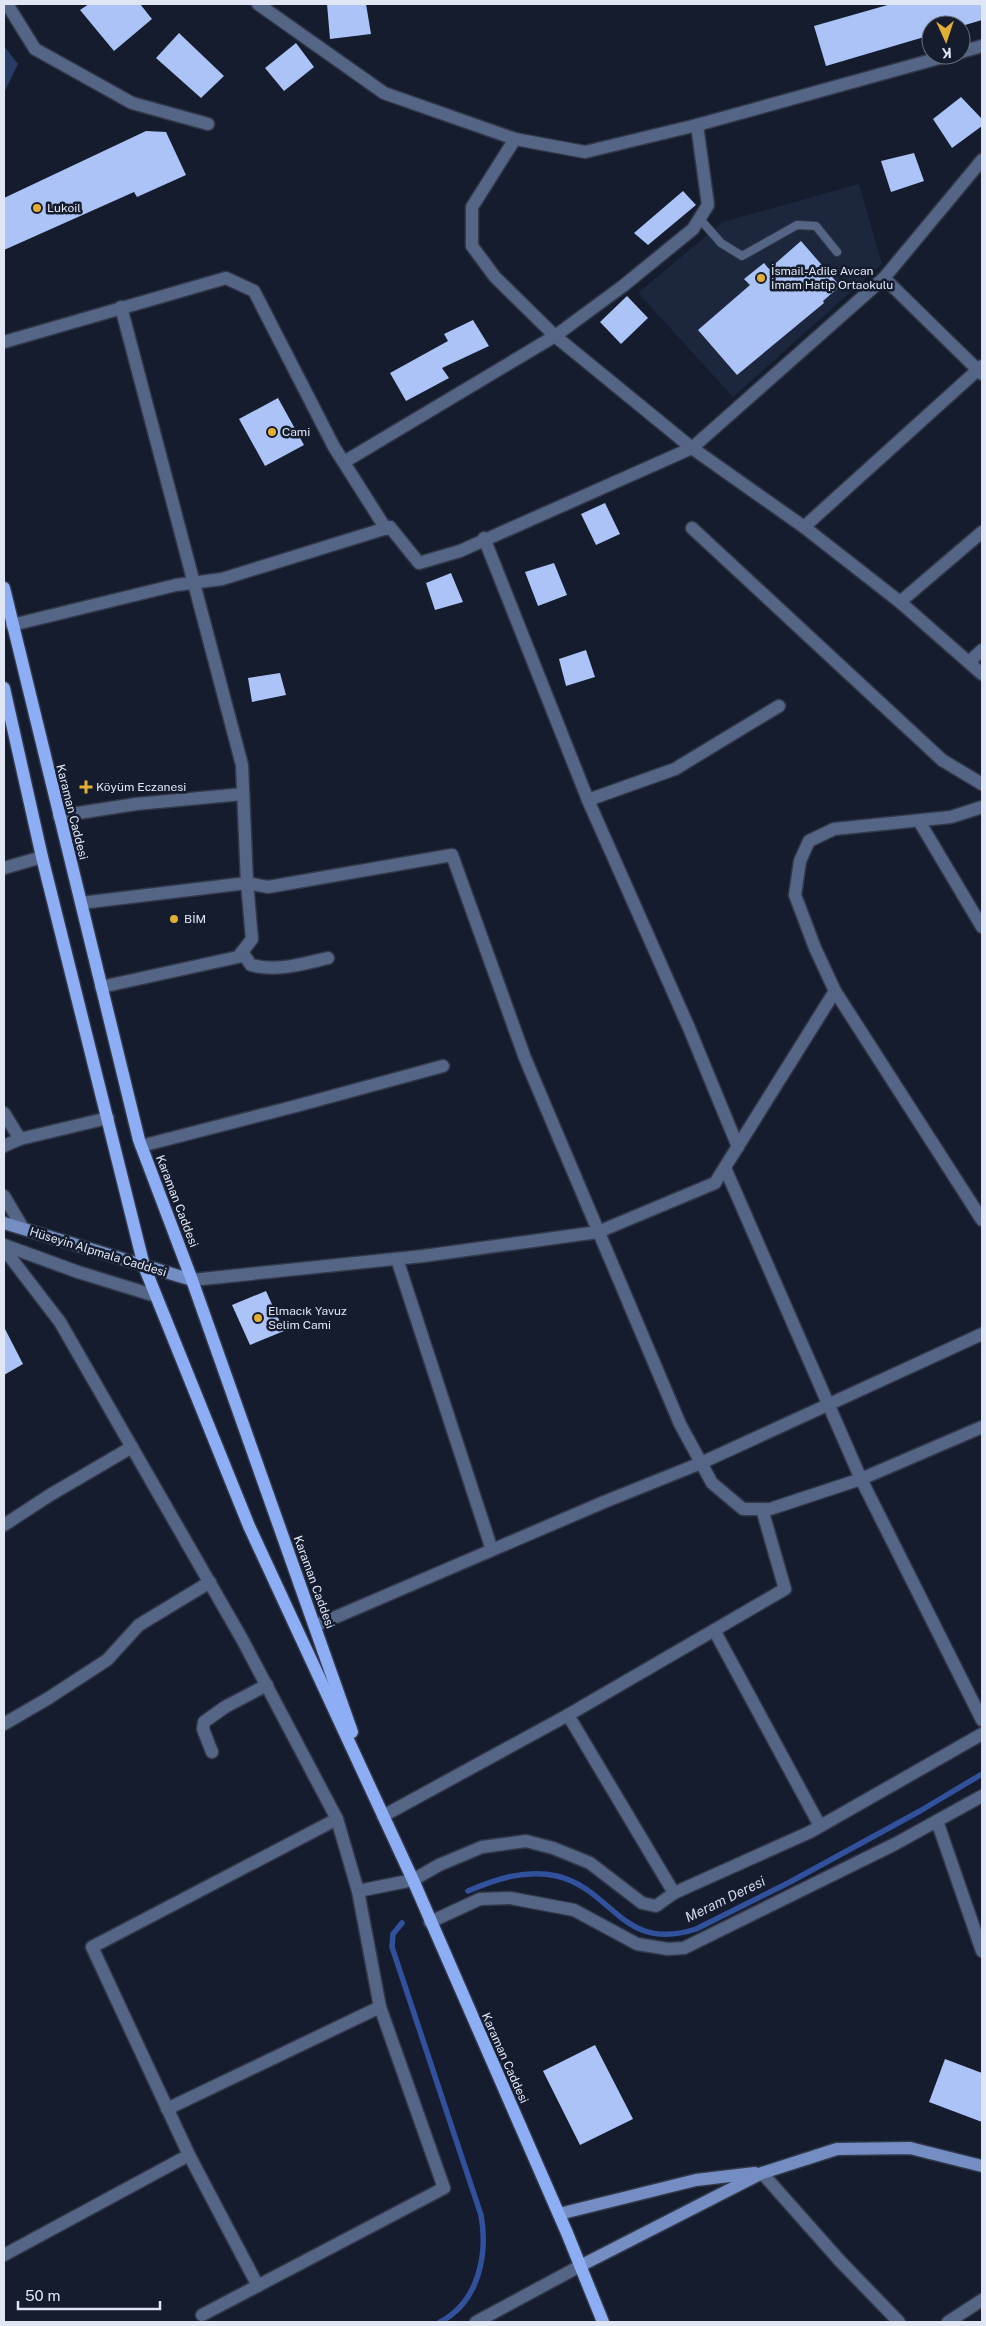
<svg xmlns="http://www.w3.org/2000/svg" width="986" height="2326" viewBox="0 0 986 2326" font-family="'Public Sans',sans-serif">
	<style>
		.built { fill: #1c273e }
		.green { fill: #293c66 }
		.lines { fill: none; stroke-linecap: round; stroke-linejoin: round }
		.stream { stroke: #32519c; stroke-width: 5.5 }
		.building { fill: #abc3f6 }
		.lane-casing { stroke: #31384a; stroke-width: 10 }
		.street-casing { stroke: #31384a; stroke-width: 15 }
		.secondary-casing { stroke: #31384a; stroke-width: 15 }
		.primary-casing { stroke: #31384a; stroke-width: 15 }
		.lane { stroke: #556586; stroke-width: 8 }
		.street { stroke: #556586; stroke-width: 12 }
		.secondary { stroke: #748ec4; stroke-width: 12 }
		.primary { stroke: #8daef4; stroke-width: 12 }
		.poi-dot { fill: #e2af34; stroke: #141c2e; stroke-width: 2 }
		.labels { text-anchor: middle; dominant-baseline: central; stroke-width: 5; stroke-linejoin: round; paint-order: stroke }
		.poi-label { font-size: 12px; fill: #e0e6f3; stroke: #141c2e; text-anchor: start }
		.street-label { font-size: 12px; fill: #e0e6f3; stroke: #141c2e }
		.water-label { font-size: 14px; font-style: italic; fill: #cfd9ef; stroke: #141c2e }
	</style>
	<rect width="100%" height="100%" fill="#141c2e"/>
	<path class="built" d="M859,184L882,264L733,397L638,293L723,222Z"/>
	<path class="green" d="M4,46L18,64L4,93Z"/>
	<g class="lines">
		<g class="stream">
			<path d="M468,1891C496,1879 525,1869 557,1876C614,1890 622,1953 696,1929L790,1882L920,1811L982,1774"/>
			<path d="M402,1923L393,1934L392,1947L481,2215C488,2254 479,2302 440,2322"/>
		</g>
	</g>
	<g class="building">
		<path d="M89,4H140L152,19L114,51L80,10Z"/>
		<path d="M327,4H366L371,34L330,39Z"/>
		<path d="M891,4H982V20L965,25H931V35L826,66L814,26Z"/>
		<path d="M179,33L224,76L201,98L156,58Z"/>
		<path d="M296,43L314,67L284,91L265,68Z"/>
		<path d="M961,97L982,119V126L952,148L933,119Z"/>
		<path d="M146,131L166,132L186,175L137,197L134,192L4,250V198Z"/>
		<path d="M914,153L924,181L891,192L881,161Z"/>
		<path d="M683,191L696,205L648,245L634,233Z"/>
		<path d="M801,241L840,286L823,301L824,303L737,375L698,330L750,285L744,279L764,263L769,269Z"/>
		<path d="M627,296L648,318L621,344L600,322Z"/>
		<path d="M473,320L489,346L442,368L449,378L406,401L390,373L448,341L444,334Z"/>
		<path d="M278,398L304,445L265,466L239,419Z"/>
		<path d="M605,503L620,534L596,545L581,514Z"/>
		<path d="M554,563L567,595L538,606L525,572Z"/>
		<path d="M451,573L463,602L435,610L426,583Z"/>
		<path d="M586,650L595,677L566,686L559,659Z"/>
		<path d="M280,673L286,695L252,702L248,678Z"/>
		<path d="M266,1291L284,1331L250,1345L232,1305Z"/>
		<path d="M4,1327L23,1364L4,1375Z"/>
		<path d="M595,2045L633,2119L580,2145L543,2071Z"/>
		<path d="M945,2059L982,2073V2122L929,2102Z"/>
	</g>
	<g class="lines">
		<g class="lane-casing">
			<path id="lane" d="M700,219L721,243L742,256L797,225L816,226L837,252"/>
		</g>
		<g class="street-casing">
			<g id="street">
				<path d="M7,4L35,49L132,103L208,124"/>
				<path d="M258,4L384,93L515,139L585,152L697,125L950,55"/>
				<path d="M961,52L982,46"/>
				<path d="M515,139L472,207V246L495,277L555,336L692,448L804,527L900,602L982,674"/>
				<path d="M884,278L982,374"/>
				<path d="M4,342L226,278L254,291L334,447L386,529"/>
				<path d="M344,462L555,336L623,286L693,229L708,205L697,125"/>
				<path d="M804,527L982,366"/>
				<path d="M692,528L942,760L982,784"/>
				<path d="M484,538L588,800L689,1028L738,1147"/>
				<path d="M900,602L982,532"/>
				<path d="M12,625L176,585L222,579L390,527L419,563L460,551L692,448L884,278L982,160"/>
				<path d="M969,662L982,650"/>
				<path d="M588,800L675,769L779,706"/>
				<path d="M59,816L136,804L243,794"/>
				<path d="M919,821L982,927"/>
				<path d="M4,868L42,857"/>
				<path d="M81,903L247,883L268,887L452,855L525,1058L680,1424L712,1483L743,1509H770L861,1479L982,1427"/>
				<path d="M242,952L251,965C277,972 302,964 328,958"/>
				<path d="M101,987L238,957L252,939L247,883L242,765L121,307"/>
				<path d="M835,991L982,1220"/>
				<path d="M4,1113L20,1139"/>
				<path d="M4,1146L20,1139L108,1118"/>
				<path d="M141,1146L296,1106L443,1066"/>
				<path d="M725,1168L861,1479L982,1720"/>
				<path d="M4,1196L23,1228"/>
				<path d="M4,1245L78,1272L156,1296"/>
				<path d="M4,1249L60,1322L242,1639L337,1819L358,1891L380,2007L444,2188L202,2315"/>
				<path d="M397,1259L492,1550"/>
				<path d="M192,1280L423,1256L598,1232L715,1183L835,991L815,948L795,895L800,861L809,841L834,829L951,817L982,807"/>
				<path d="M4,1525L50,1495L132,1447"/>
				<path d="M315,1626L604,1502L701,1463L982,1334"/>
				<path d="M714,1630L820,1826"/>
				<path d="M568,1715L674,1893L810,1832L982,1734"/>
				<path d="M4,1724L47,1699L107,1660L139,1625L210,1582"/>
				<path d="M212,1752L203,1729L204,1722L225,1707L267,1685"/>
				<path d="M383,1816L568,1715L785,1589L762,1509"/>
				<path d="M937,1821L982,1951"/>
				<path d="M358,1891L413,1880L439,1865L482,1847L526,1841L553,1848L590,1863L642,1903L656,1906L674,1893"/>
				<path d="M430,1922L480,1899L510,1898L574,1910L637,1944L668,1949L684,1948L895,1844L982,1796"/>
				<path d="M167,2109L380,2007"/>
				<path d="M762,2173L840,2261L899,2322"/>
				<path d="M4,2255L189,2155"/>
				<path d="M258,2286L189,2155L92,1947L337,1819"/>
				<path d="M476,2322L580,2266"/>
				<path d="M948,2322L982,2300"/>
			</g>
		</g>
		<g class="secondary-casing">
			<g id="secondary">
				<path d="M4,1223L192,1280"/>
				<path d="M559,2214L696,2180L755,2173"/>
				<path d="M580,2266L762,2173L837,2149L910,2148L982,2166"/>
			</g>
		</g>
		<g class="primary-casing">
			<g id="primary">
				<path d="M4,588L139,1140L192,1280L352,1732"/>
				<path d="M4,688L42,857L144,1266L249,1526L413,1880L567,2233L603,2322"/>
			</g>
		</g>
		<use href="#lane" class="lane"/>
		<use href="#street" class="street"/>
		<use href="#secondary" class="secondary"/>
		<use href="#primary" class="primary"/>
	</g>
	<g class="poi-dot">
		<circle cx="37" cy="208" r="5"/>
		<circle cx="761" cy="278" r="5"/>
		<circle cx="272" cy="432" r="5"/>
		<path d="M83.5 779.5h5v5h5v5h-5v5h-5v-5h-5v-5h5z"/>
		<circle cx="174" cy="919" r="5"/>
		<circle cx="258" cy="1318" r="5"/>
	</g>
	<g class="labels">
		<g class="poi-label">
			<text x="47" y="208">Lukoil</text>
			<text x="771" y="271">İsmail-Adile Avcan<tspan x="771" dy="14">İmam Hatip Ortaokulu</tspan></text>
			<text x="282" y="432">Cami</text>
			<text x="96" y="787">Köyüm Eczanesi</text>
			<text x="184" y="919">BİM</text>
			<text x="268" y="1311">Elmacık Yavuz<tspan x="268" dy="14">Selim Cami</tspan></text>
		</g>
		<g class="street-label">
			<text transform="translate(72 812) rotate(76)">Karaman Caddesi</text>
			<text transform="translate(177 1201) rotate(69)">Karaman Caddesi</text>
			<text transform="translate(98 1252) rotate(17)">Hüseyin Alpmala Caddesi</text>
			<text transform="translate(314 1582) rotate(70)">Karaman Caddesi</text>
			<text transform="translate(505 2058) rotate(66)">Karaman Caddesi</text>
		</g>
		<g class="water-label">
			<text transform="translate(725 1899) rotate(-26)">Meram Deresi</text>
		</g>
	</g>
	<rect width="986" height="2326" fill="none" stroke="#e0e6f3" stroke-width="10"/>
	<g transform="translate(946 40) rotate(177)"><circle r="24" fill="#141c2e" stroke="#666d7d"/>
	<path d="M0-4L9 19L0 12L-9 19Z" fill="#e2af34"/>
	<text y="-8" font-size="14" font-weight="bold" text-anchor="middle" fill="#e0e6f3">K</text>
	</g>
	<path d="M18 2301v8h142v-8" fill="none" stroke="#e0e6f3" stroke-width="2.5"/>
	<text x="25" y="2301" font-size="15" fill="#e0e6f3" stroke="#141c2e" stroke-width="4" paint-order="stroke">50 m</text>
</svg>
